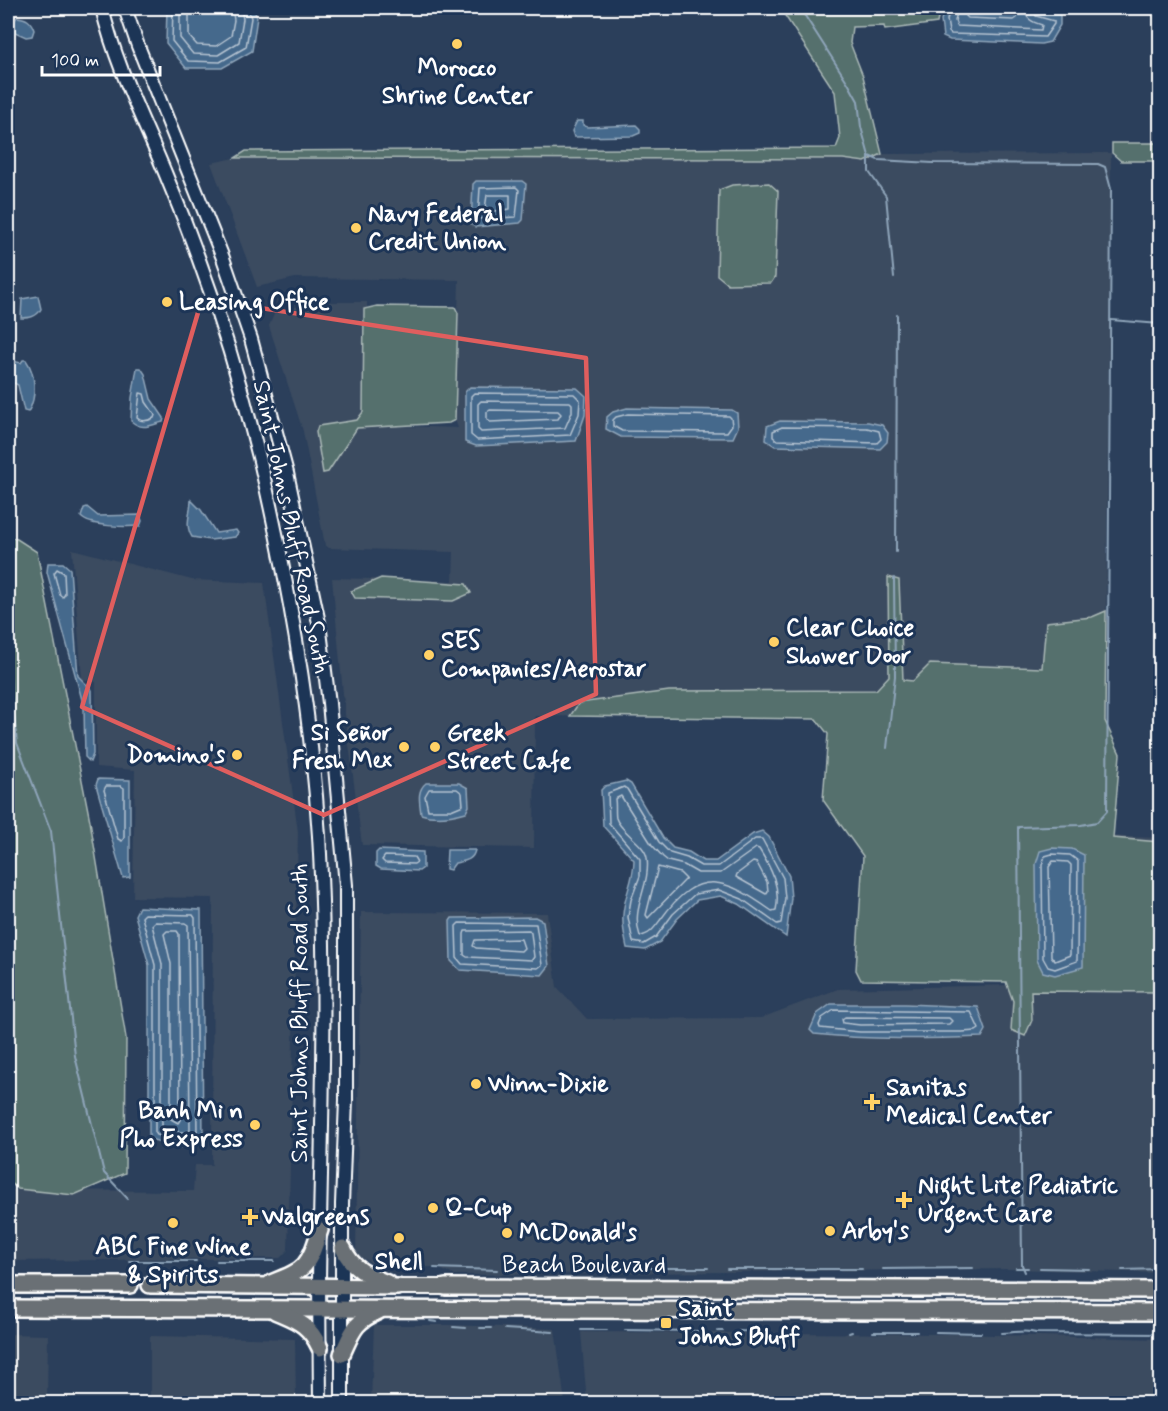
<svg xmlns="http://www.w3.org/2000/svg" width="1168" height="1411" viewBox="0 0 1168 1411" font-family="Mynerve,sans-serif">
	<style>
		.built { fill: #3b4b60 }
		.green { fill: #55706d; stroke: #aab8b6; stroke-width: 1.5 }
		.water { fill: #45698c; stroke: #8fa5ba; stroke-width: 1.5 }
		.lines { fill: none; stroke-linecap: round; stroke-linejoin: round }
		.shore { stroke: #b5c3d1; stroke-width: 1.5 }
		.stream { stroke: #8fa5ba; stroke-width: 2 }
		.secondary-casing { stroke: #fff; stroke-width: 16 }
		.primary-casing { stroke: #fff; stroke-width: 18 }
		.trunk-casing { stroke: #fff; stroke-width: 20 }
		.secondary { stroke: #1d3557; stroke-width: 12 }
		.primary { stroke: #6a7074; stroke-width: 14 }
		.trunk { stroke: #6a7074; stroke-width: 15 }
		.marked { fill: none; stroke: #e05e5e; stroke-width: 4.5; stroke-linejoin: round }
		.poi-dot { fill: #ffd166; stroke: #1d3557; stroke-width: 2 }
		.labels { text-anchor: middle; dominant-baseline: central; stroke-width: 6; stroke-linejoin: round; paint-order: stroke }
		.poi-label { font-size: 24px; font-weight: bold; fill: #fff; stroke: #1d3557; text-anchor: start }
		.street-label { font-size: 24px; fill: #fff; stroke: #1d3557 }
	</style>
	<rect width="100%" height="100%" fill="#2b3f5b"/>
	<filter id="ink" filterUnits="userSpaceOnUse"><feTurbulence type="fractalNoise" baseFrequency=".0167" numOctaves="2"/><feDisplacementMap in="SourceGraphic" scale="12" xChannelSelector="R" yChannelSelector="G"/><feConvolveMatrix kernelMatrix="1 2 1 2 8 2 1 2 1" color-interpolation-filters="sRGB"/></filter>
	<g filter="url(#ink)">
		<g class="built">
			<path d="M1111,153L1105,721L535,716L534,848L362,845L345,714L332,578L453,581L454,552L329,548L325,545L303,431L269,326L275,312L316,302H367L368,425L458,428L455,420L459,280L295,278L257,287L211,163L235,158L843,159L865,162L882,154Z"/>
			<path d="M72,549L192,580L264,583L298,832L288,1250L280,1258L8,1261V1190L193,1191L195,1165H212L213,898L133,897L135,770L96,767V682L82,679Z"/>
			<path d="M1101,836L1160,838V1273L1011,1269L454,1275L435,1267L380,1268L356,1254L361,912L547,913L557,987L587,1019L761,1018L838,989L1015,985Z"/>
			<path d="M374,1325H449L555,1329L565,1403H371Z"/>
			<path d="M581,1332L952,1334L1160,1339V1403H587Z"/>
			<path d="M8,1334L48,1335L47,1396H72L73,1403H8Z"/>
			<path d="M150,1336L295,1339L296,1403H150Z"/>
		</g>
		<g class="green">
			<path d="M780,8H940L937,23L885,30L884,26L852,27L850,43L863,76L882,154L865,162L843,159L235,158L246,151L836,148L840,138L835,92Z"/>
			<path d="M1112,143H1160V161H1121L1112,153Z"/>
			<path d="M769,183L778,191L775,277L771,283L728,284L717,275L719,190L732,185Z"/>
			<path d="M377,306L455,307L458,313L455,420L449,423L357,428L328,472L323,473L316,432L318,426L357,420L363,412L364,309Z"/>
			<path d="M8,537L17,539L37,552L90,821L126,1038L125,1173L74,1195L18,1189L8,1181Z"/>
			<path d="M888,577L899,580L903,680L913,681L930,664L1042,668L1046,622L1092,617L1106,611L1105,721L1120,754L1113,838L1160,842V992L1031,991L1032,1020L1025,1036L1011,1030L1013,1001L1006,982L861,980L856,970L863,856L823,800L828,734L816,719L570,716L579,703L669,691L876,690L889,676Z"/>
			<path d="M381,578L466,584L471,593L453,601L355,598L351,591Z"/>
		</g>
		<g class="water">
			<path d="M167,8H253L257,17L252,51L222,68H186L166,43Z"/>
			<path d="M945,8L1047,11L1060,15V25L1050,42L1041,44L950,40L943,37L941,20Z"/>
			<path d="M17,17C27,18 31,21 34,30L32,36L26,37L15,32L14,21Z"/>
			<path d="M577,121H583V125L587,127L636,125L640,129V133L633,136L574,137L572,131Z"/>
			<path d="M476,181H522L526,184L523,220L520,223L475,227L471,224L473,184Z"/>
			<path d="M38,296L41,309C37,317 29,318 21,318L22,299Z"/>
			<path d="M8,360L21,363L23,360H26C36,374 37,398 28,412L24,411L18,385L8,380Z"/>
			<path d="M137,368H141L145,374L151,399L164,418L163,422C150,425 143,431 131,421L132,398Z"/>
			<path d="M470,387L577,388L586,396L585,415L576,441L476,446L465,442V392Z"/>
			<path d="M627,408L732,410L737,413L738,427L733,438L621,437L606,429L607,417L613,412Z"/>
			<path d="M780,421L868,422L882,425L888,433L887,442L880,449L775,446L766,440L767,426Z"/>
			<path d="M191,500L201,510L216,533L236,530L238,533L235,537L210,540L192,537C184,525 191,513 191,500Z"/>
			<path d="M87,507L98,516L140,515L142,521L140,526C126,527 90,527 81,517L84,508Z"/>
			<path d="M48,563H63L70,569L78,676L92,690L93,754L90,762L85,757L84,707L47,572Z"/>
			<path d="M98,779L130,780V877L123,878L96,785Z"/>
			<path d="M626,781L631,784L663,838L673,848L689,852L703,861H716L753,834L762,831L769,837L789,876L791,898L786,937L739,904L721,896L697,900L677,919L660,942L645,950L627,948C625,938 622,926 623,915C624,895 634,881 634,860L603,826L601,790L605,786Z"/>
			<path d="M426,783H459L468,788L469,806L466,812C452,816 435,819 421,814C420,803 416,791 426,783Z"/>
			<path d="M1052,848L1072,849L1084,855L1083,967L1055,975L1043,972L1037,960L1036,864L1040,851Z"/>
			<path d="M379,850L423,852V868L419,871L381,869L376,866V853Z"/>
			<path d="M447,850H475C473,861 464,861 455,863L450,870L446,869Z"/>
			<path d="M139,907L201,910L203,1144L181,1147L149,1139V965L135,915Z"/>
			<path d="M535,917L543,921L549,966L542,975L460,970L451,961L450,921L452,918Z"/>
			<path d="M831,1004H905L978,1007L986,1030L982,1037C926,1039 870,1040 814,1034L810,1030L817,1014Z"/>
		</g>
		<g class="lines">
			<g class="shore">
				<path d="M173,8L172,41L188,61L220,62L246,47L251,18L248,8"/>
				<path d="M180,8V38L193,54L218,55L239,42L243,19L241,8"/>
				<path d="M189,8V36L197,45L216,46L231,36L234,20L232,8"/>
				<path d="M950,8L947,20L949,32L951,34L1045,37L1054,24V21L1036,16L1032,8"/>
				<path d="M958,8L955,21L957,26L1041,30L1042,25C1032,22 1025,19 1025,8"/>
				<path d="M967,8L966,16L968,18L1014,20L1017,18L1016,8"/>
				<path d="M516,187L519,190L516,217L478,219L480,188Z"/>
				<path d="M487,195H510V209L487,212L485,209Z"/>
				<path d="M140,393L144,394L146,402L155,415L154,418C148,421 142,423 137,418Z"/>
				<path d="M474,393L574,394L580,400L579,414L570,435L477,440L471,435V396Z"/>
				<path d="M481,401L570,402L572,404V412L565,428L481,432L478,429V404Z"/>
				<path d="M490,410L558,411L561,414L558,419L490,422L487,419V412Z"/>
				<path d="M628,414L729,416L731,418L732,425L727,432L622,431L613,426V420L616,417Z"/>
				<path d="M782,427L867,428L879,431L881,439L877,443L777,440L773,437V431Z"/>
				<path d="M57,569L64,573L65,594L63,597L60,595L54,573Z"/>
				<path d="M106,786H121L124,788V838L122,841L118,839L104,790Z"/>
				<path d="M624,787L627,789L659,842L670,853L687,858L701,866H719L755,839H762L783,878L785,898L781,923L777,924L742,899L719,890L695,894L673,914L656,937L644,944L633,942L628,917L631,900L640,876V859L609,823L608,793Z"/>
				<path d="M429,789H457L462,793L463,805L451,810H428L425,796Z"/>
				<path d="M621,796L652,845L663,857L668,861L684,865L698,873H721L756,848L759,849C771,868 781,887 776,910L772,911C725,878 699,866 661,919C655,927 650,935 640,936C630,908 651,886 647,858C645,843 620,832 616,818C615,813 616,805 615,799Z"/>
				<path d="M1052,854L1070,855L1078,861L1077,961L1055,969L1048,967L1043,958L1042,865L1045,856Z"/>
				<path d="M385,856L414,857L417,862L414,864L385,863L382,860Z"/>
				<path d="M1053,861L1068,862L1071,865L1070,955L1055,961L1051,956L1049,867Z"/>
				<path d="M753,862L757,863L767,882L768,891L766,894L736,877L737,874Z"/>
				<path d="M658,867L680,873L686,879L648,918L646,915Z"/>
				<path d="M145,914L193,915L195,918L197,1136L195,1139L181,1141L157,1135L155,1132V965L142,917Z"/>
				<path d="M155,922L185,923L188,925L190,1130L187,1133L165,1129L162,1126V964L152,925Z"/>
				<path d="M459,923L536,924L542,965L538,968L462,964L457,958L456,926Z"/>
				<path d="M529,930L531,933L534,957L532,960L467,957L464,955V934L465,931Z"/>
				<path d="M167,931H177L179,934L180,1120L178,1123L171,1119V964L164,934Z"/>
				<path d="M521,939L524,948L521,951L476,948L473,946L475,940Z"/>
				<path d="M834,1010L971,1012L979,1029L976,1031L962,1032H860L820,1028L819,1025L822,1018Z"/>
				<path d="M845,1017L949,1018L952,1021L949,1024L860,1025L843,1023L842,1019Z"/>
			</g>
			<g class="stream">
				<path d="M800,8L848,83L858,101L861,127L869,156L878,160L933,163L1098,164L1105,167L1111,189L1107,811L1097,822L1081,825L1018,827L1022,1265L1025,1272"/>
				<path d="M869,156V172L886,196L894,278"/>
				<path d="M1111,320L1160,324"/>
				<path d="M896,552L897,315"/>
				<path d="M8,658L17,743L51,831L75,1056L104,1173L128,1199"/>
				<path d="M887,748L895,676L894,578"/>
				<path d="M129,1261H196"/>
				<path d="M217,1261H274"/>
				<path d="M434,1268L497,1270"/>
				<path d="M620,1268H708"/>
				<path d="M1016,1268H1028"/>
				<path d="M1040,1268L1089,1269"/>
				<path d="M518,1269L546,1270"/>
				<path d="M573,1269L593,1268"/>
				<path d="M727,1269H862"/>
				<path d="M883,1269L973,1268"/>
				<path d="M1122,1270L1160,1269"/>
				<path d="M430,1321L437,1322"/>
				<path d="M453,1327L466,1328"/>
				<path d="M480,1328H491"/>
				<path d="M505,1329L553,1332"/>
				<path d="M581,1330H607"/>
				<path d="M625,1330L700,1331"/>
				<path d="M718,1331H723"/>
				<path d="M739,1331L758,1332"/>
				<path d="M873,1332H917"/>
				<path d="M936,1332L981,1333"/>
				<path d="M849,1333L852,1332"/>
				<path d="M1002,1333C1014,1333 1025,1329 1036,1333L1160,1334"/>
			</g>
			<g class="secondary-casing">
				<g id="secondary">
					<path d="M102,8C116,66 143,119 166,175C205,268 236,363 260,461C289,585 311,709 319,836C328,985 321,1133 319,1281C319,1322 320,1363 320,1404"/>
					<path d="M125,8L138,46L223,258L251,339L287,473L319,623L329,703L346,885V1100L342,1204V1404"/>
				</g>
			</g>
			<g class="primary-casing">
				<path id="primary" d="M398,1287H445"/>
			</g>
			<g class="trunk-casing">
				<g id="trunk">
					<path d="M343,1248C352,1269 367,1275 387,1283"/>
					<path d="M271,1283C307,1269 308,1267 320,1230"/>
					<path d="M8,1285H130"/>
					<path d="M150,1285L398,1287"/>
					<path d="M445,1287L1160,1290"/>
					<path d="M8,1308L1160,1312"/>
					<path d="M275,1311C298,1321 309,1324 320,1348"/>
					<path d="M342,1354C353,1330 354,1322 379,1311"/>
				</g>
			</g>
			<use href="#secondary" class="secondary"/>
			<use href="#primary" class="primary"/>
			<use href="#trunk" class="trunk"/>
		</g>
	</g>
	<path class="marked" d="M202,299L586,358L596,694L324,815L82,707Z"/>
	<g class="poi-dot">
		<circle cx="457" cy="44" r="6"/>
		<circle cx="356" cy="228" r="6"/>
		<circle cx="167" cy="302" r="6"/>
		<circle cx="774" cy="642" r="6"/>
		<circle cx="429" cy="655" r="6"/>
		<circle cx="404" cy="747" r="6"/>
		<circle cx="435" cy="747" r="6"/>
		<circle cx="237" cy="755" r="6"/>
		<circle cx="476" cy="1084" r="6"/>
		<path d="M869 1093h6v6h6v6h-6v6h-6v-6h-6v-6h6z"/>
		<circle cx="255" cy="1125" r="6"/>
		<path d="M901 1191h6v6h6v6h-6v6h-6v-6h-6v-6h6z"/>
		<circle cx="433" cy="1208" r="6"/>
		<path d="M247 1208h6v6h6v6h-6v6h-6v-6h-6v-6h6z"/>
		<circle cx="173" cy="1223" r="6"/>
		<circle cx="830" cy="1231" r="6"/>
		<circle cx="507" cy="1233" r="6"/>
		<circle cx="399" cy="1238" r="6"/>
		<rect x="660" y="1317" width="12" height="12" rx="3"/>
	</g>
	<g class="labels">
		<g class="poi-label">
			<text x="457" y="68" text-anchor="middle">Morocco<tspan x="457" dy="28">Shrine Center</tspan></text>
			<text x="368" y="214">Navy Federal<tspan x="368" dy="28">Credit Union</tspan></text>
			<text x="179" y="302">Leasing Office</text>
			<text x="786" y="628">Clear Choice<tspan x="786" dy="28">Shower Door</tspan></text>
			<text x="441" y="641">SES<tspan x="441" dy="28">Companies/Aerostar</tspan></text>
			<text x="392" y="733" text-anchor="end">Si Señor<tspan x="392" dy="28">Fresh Mex</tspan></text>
			<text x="447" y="733">Greek<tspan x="447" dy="28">Street Cafe</tspan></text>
			<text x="225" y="755" text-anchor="end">Domino's</text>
			<text x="488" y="1084">Winn-Dixie</text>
			<text x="886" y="1088">Sanitas<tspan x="886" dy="28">Medical Center</tspan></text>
			<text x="243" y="1111" text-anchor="end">Banh Mi n<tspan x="243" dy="28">Pho Express</tspan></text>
			<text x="918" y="1186">Night Lite Pediatric<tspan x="918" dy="28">Urgent Care</tspan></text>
			<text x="445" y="1208">Q-Cup</text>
			<text x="262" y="1217">Walgreens</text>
			<text x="842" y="1231">Arby's</text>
			<text x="519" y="1233">McDonald's</text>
			<text x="173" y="1247" text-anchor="middle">ABC Fine Wine<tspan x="173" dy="28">&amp; Spirits</tspan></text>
			<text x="399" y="1262" text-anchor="middle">Shell</text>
			<text x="678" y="1309">Saint<tspan x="678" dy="28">Johns Bluff</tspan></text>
		</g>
		<g class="street-label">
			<text transform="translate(291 527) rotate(78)">Saint Johns Bluff Road South</text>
			<text transform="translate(300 1013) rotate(-90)">Saint Johns Bluff Road South</text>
			<text x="584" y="1265">Beach Boulevard</text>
		</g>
	</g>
	<rect width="1168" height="1411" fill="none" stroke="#1d3557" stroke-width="30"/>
	<rect x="15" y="15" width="1138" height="1381" fill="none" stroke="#fff" stroke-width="2" filter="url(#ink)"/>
	<path d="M42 66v9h118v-9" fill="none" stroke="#ffffff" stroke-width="3"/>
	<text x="51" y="66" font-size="18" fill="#ffffff" stroke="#1d3557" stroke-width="4.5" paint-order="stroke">100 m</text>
</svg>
